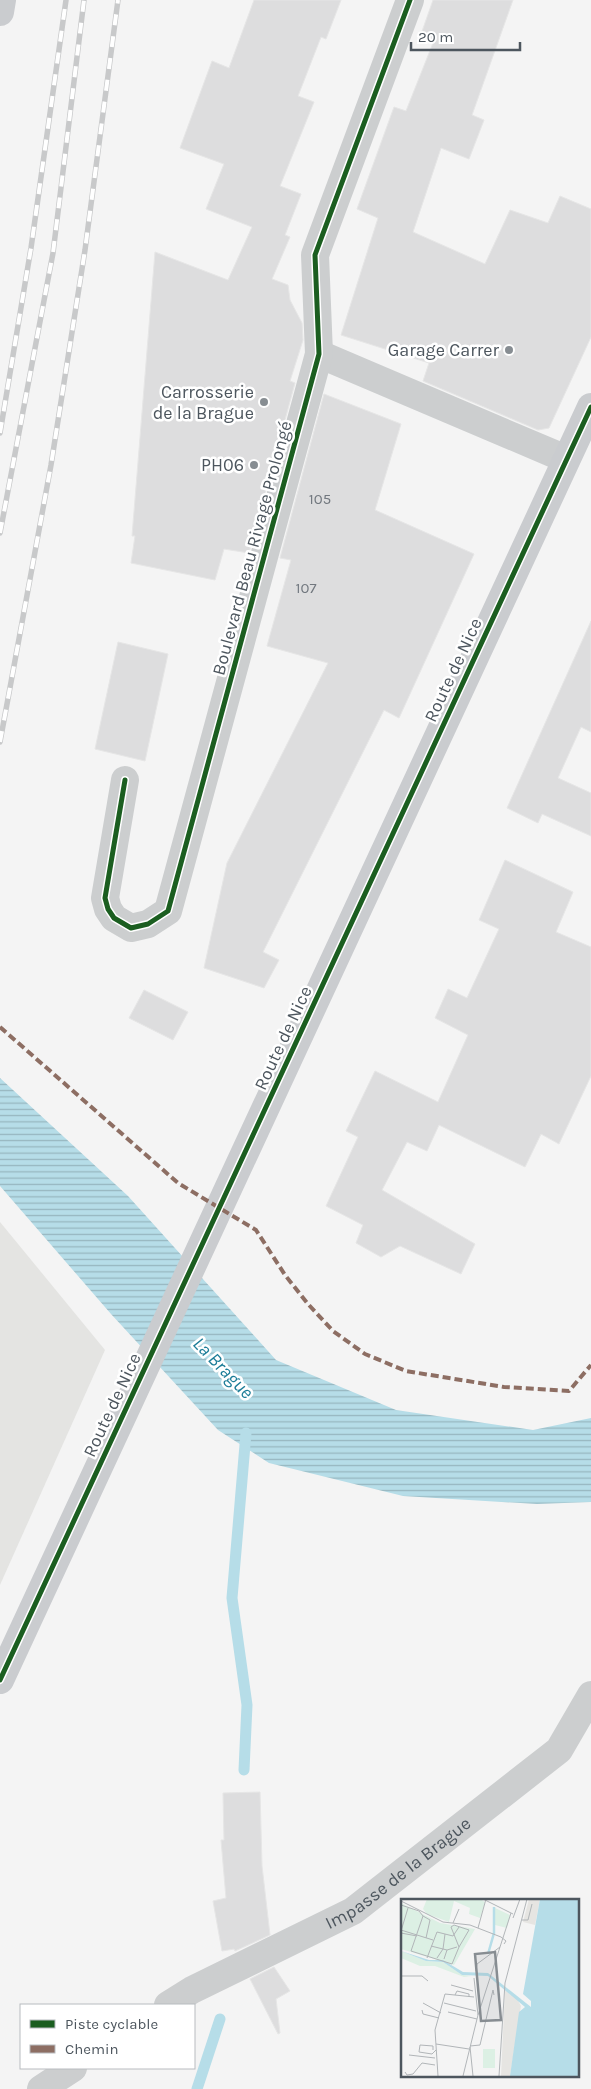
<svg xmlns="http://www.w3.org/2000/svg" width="591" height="2089" viewBox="0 0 591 2089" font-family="Karla,sans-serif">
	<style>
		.commercial { fill: #e4e4e2 }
		.water { fill: url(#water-rules) }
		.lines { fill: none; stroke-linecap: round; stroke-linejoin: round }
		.stream { stroke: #b6dde8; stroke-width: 11 }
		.building { fill: #ddddde; stroke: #e6e6e6 }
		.minor { stroke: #cccecf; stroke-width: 28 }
		.major { stroke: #cacccf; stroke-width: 28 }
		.rail-casing { stroke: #c8c9ca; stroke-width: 5.5 }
		.rail { stroke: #fff; stroke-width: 4; stroke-dasharray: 11; stroke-linecap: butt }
		.quiet { stroke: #8d6e63; stroke-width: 4; stroke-dasharray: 8 4; stroke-linecap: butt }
		.cycleway-casing { stroke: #fff; stroke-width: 8 }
		.cycleway { stroke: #1b5e20; stroke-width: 5 }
		.poi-dot { fill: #878d92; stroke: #fff; stroke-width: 2 }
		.labels { text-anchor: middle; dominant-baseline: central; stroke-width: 5; stroke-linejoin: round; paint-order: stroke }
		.number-label { font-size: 15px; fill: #72787f }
		.poi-label { font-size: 18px; fill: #4d565e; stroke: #fff; text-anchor: end }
		.street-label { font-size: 18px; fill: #4d565e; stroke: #fff }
		.water-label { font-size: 19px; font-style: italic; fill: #1d7d98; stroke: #fff }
		.inset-river { fill: none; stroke: #b6dde8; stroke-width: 2.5 }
		.inset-road { fill: none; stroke: #b1b5b8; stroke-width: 1 }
		.view { fill: #878d92; fill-opacity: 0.15; stroke: #878d92; stroke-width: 2.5 }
		.inset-edge { fill: none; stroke: #4d565e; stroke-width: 2.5 }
	</style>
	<defs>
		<pattern id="water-rules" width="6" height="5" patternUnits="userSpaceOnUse" patternTransform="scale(1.25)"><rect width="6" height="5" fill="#b6dde8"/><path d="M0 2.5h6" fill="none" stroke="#96b6bf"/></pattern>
	</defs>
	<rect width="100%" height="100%" fill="#f4f4f4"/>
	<path class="commercial" d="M0,1222L105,1350L0,1585Z"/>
	<path class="water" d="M0,1078L128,1196L276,1360L396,1410L533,1430L591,1418V1502L537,1504L403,1496L269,1463L218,1430L111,1314L0,1186Z"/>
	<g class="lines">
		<g class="stream">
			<path d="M244,1770L247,1705L232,1598L246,1433"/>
			<path d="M197,2089L220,2019"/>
		</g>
	</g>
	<g class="building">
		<path d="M254,0H341L326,39L321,37L298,96L314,102L280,186L301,194L285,235L290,237L272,279L288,285L290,300L302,323L303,340L290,381L295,383L249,553L224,549L215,580L131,563L135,536H132L155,252L228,280L252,227L206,209L224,164L180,148L212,61L229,68Z"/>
		<path d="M433,0H513L472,115L484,120L469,159L441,148L413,232L485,264L510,210L548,223L560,196L591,209V337L549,428L538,430L423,381L429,363L341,335L378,218L357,209L394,107L406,111L433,43L420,37Z"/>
		<path d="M324,394L401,424L375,510L474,554L399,718L384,710L263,952L279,960L264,988L204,968L227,863L328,663L267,646L291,560L280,558Z"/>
		<path d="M591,621V732L581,727L558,778L591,793V836L542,814L538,823L507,808Z"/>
		<path d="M118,642L168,654L145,761L95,749Z"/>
		<path d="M505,860L573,892L556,932L591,947V1076L559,1144L541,1134L525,1167L439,1125L427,1151L407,1142L382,1190L475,1244L461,1274L400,1246L381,1257L356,1243L363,1225L326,1206L358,1137L346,1131L375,1071L438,1102L468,1035L435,1018L448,989L467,998L499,929L479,920Z"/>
		<path d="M144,990L188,1012L173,1040L129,1018Z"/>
		<path d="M260,1792L262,1866L270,1935L235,1951L234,1949L222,1951L213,1901L226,1898L221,1840H224L223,1793Z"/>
		<path d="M274,1967L290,1991L276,1999L280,2033L278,2034L250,1979Z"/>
	</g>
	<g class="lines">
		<g class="minor">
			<path d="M319,354L566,459"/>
			<path d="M125,780L105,898L108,909L114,918L131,928L148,924L168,911L319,354L315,255L410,0"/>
			<path id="s1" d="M168,2005L192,1990L353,1911L559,1750L591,1695"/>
			<path d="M41,2089L73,2068"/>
		</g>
		<g class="major">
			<path d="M0,12L2,0"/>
			<path d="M0,1680L591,407"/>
		</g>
		<g class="rail-casing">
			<g id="rail">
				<path d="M0,433L31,248L66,0"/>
				<path d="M0,533L53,253L84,0"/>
				<path d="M0,742L51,465L85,250L118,0"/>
			</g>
		</g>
		<use href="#rail" class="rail"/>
		<path class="quiet" d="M0,1027L178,1183L256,1230L285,1275L308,1304L333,1331L365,1354L406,1371L504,1387L569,1391L591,1365"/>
		<g class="cycleway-casing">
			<g id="cycleway">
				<path d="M125,780L105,898L108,909L114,918L131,928L148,924L168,911L319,354L315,255L410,0"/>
				<path d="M0,1680L591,407"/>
			</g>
		</g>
		<use href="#cycleway" class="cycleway"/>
	</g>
	<g class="poi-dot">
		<circle cx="509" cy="350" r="5"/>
		<circle cx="264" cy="402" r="5"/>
		<circle cx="254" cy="465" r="5"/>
	</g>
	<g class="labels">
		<g class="number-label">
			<text x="320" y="499">105</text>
			<text x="306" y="588">107</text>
		</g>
		<g class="poi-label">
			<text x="499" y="350">Garage Carrer</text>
			<text x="254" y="392">Carrosserie<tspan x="254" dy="21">de la Brague</tspan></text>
			<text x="244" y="465">PH06</text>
		</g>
		<g class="street-label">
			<text transform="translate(252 548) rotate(-75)">Boulevard Beau Rivage Prolongé</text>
			<text transform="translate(453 670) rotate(-65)">Route de Nice</text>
			<text transform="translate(283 1038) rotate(-65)">Route de Nice</text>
			<text transform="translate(112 1405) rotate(-65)">Route de Nice</text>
			<text stroke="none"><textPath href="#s1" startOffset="266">Impasse de la Brague</textPath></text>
		</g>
		<g class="water-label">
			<text transform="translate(223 1368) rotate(46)">La Brague</text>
		</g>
	</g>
	<g transform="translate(401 1899)">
		<rect width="178" height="178" fill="#f4f4f4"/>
		<path d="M26,0H79L84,3L79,19L68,15L69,9L53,2L48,23L26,15L22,10ZM0,4L39,24L74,30L53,66L0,50ZM94,9L109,16L106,29L94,26ZM0,52L25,62L42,63L61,76L70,77L63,78L34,67H19L0,59Z" fill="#dcf0e4"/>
		<path d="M128,0H139L134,26L122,23ZM104,91L116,100L120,107L109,177H100Z" fill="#e6e5e2"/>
		<path d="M82,150H94V169H82Z" fill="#dcf0e4"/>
		<path d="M139,0H177V177H109L118,113L124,108L87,77L61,76L42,63L25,62L0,52L28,61H42L62,73L87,74L130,108V102L122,95Z" fill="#b6dde8"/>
		<path class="inset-river" d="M87,55L93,34V8"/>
		<path class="inset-road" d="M82,0L112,15M0,2L42,23L69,26L100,38L105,42L103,45M0,6L18,12L22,17L10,52L51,65L58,48M22,17L29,21L25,39M112,19L119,0M121,21H127L131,5M52,24L58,10M53,26L68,31L58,48L50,28ZM77,29L85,0M0,31L32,41M0,32L7,9M0,34L16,37M30,47L46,51M26,59L36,33L52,37L58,28M36,59L42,50L44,35M43,60L46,51L56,48M75,72L76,65L99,48M0,77H21L27,82M73,79L77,116M50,86L72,92M54,96L56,92L68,95V98M22,104L40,114M43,104L75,112M21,111L22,115L38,119M47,113L76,120M35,145L68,150M69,147L79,146L92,91L93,96M69,148L72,177M32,151V147L19,146L18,153L31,155L35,151M8,156L34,159M4,173L6,176L12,175L21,164L34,166M37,177L34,131L44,95L73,98M62,177L77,116L110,14M98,177L104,84L126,0"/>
		<path class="view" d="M94,53L100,121L80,122L74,55Z"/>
		<rect width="178" height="178" class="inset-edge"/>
	</g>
	<rect x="20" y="2004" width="175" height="65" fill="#ffffff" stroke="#b8bbbf"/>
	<rect x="30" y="2020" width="25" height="8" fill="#1b5e20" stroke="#b8bbbf"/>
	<text x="65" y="2029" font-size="15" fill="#4d565e">Piste cyclable</text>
	<rect x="30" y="2045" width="25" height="8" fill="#8d6e63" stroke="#b8bbbf"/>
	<text x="65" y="2054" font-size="15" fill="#4d565e">Chemin</text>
	<path d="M411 42v8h109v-8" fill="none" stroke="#4d565e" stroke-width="2.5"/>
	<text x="418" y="42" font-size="15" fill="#4d565e" stroke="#ffffff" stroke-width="4" paint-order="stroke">20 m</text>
</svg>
